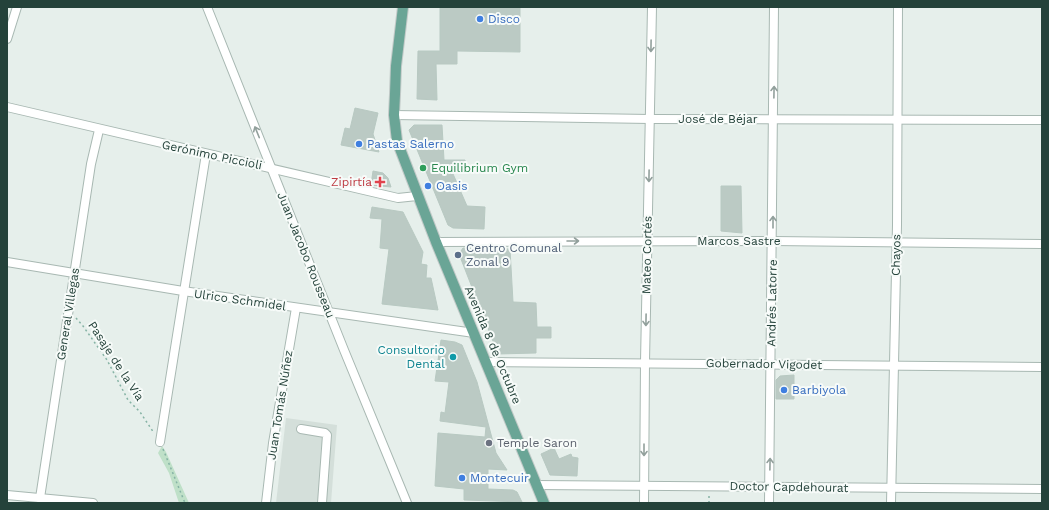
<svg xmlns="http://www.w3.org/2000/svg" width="1049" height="510" viewBox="0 0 1049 510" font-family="'Work Sans',sans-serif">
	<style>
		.built { fill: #d4dfda }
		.green { fill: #bfe0c8 }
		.building { fill: #bbcac4; stroke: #b8c9c2 }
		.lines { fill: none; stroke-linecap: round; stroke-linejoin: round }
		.minor-casing { stroke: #a8b8b2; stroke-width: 10 }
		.major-casing { stroke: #c2cac8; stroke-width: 12 }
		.path { stroke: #86b3a5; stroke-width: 1.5; stroke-dasharray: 2 3; stroke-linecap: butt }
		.minor { stroke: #fff; stroke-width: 8 }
		.major { stroke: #6aa596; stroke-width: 10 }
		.oneway { stroke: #92a09c }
		.shop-dot { fill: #3f7fe0; stroke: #f7fbf9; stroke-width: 1.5 }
		.leisure-dot { fill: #2e9e5b; stroke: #f7fbf9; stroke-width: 1.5 }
		.health-dot { fill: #e0444e; stroke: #f7fbf9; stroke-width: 1.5 }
		.service-dot { fill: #5c6f8a; stroke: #f7fbf9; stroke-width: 1.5 }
		.culture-dot { fill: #0f9aa8; stroke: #f7fbf9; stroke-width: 1.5 }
		.worship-dot { fill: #6b7280; stroke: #f7fbf9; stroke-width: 1.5 }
		.labels { text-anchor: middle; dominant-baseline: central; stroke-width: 4; stroke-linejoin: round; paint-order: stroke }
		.shop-label { font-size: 12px; fill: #366cbe; stroke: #f7fbf9; text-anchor: start }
		.street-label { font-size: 12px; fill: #24423a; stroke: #f7fbf9 }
		.leisure-label { font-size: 12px; fill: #27864d; stroke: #f7fbf9; text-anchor: start }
		.health-label { font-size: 12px; fill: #be3a42; stroke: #f7fbf9; text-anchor: end }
		.service-label { font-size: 12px; fill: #4e5e75; stroke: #f7fbf9; text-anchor: start }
		.culture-label { font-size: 12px; fill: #0d838f; stroke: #f7fbf9; text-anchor: end }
		.worship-label { font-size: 12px; fill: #5b616d; stroke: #f7fbf9; text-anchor: start }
	</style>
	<rect width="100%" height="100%" fill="#e6efeb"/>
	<path class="built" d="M286,418L337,425L331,503H276Z"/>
	<path class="green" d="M162,446L166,452L189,503H179L169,473L158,453Z"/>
	<g class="building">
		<path d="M440,7H520V52L457,51V64H436L437,100L417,99L418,51H440Z"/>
		<path d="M355,108L378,113L373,134L379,152L341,145L345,128L350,129Z"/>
		<path d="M414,125H442L444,160H465L466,167H450L467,206L485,207L484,229L453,228L448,225L409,130Z"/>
		<path d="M373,171L383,173L388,178L391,187L371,185Z"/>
		<path d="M721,186H741L742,233L721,231Z"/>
		<path d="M372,207L403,212L423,252L421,264L427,265L426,278H431L438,310L382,304L389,249L380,248L382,219L370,218Z"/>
		<path d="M463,248L510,249L513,302L536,303L537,327H551V338H536V353L498,354L459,254Z"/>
		<path d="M441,340L455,342L462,345L477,382L496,453L507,470L488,469V489L513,490L517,492L522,502L464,500V489L435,486L438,433L485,437L486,427L440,421L441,412L445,413L449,382L435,381Z"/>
		<path d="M794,375V399H776V380L780,376Z"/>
		<path d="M554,448L559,459L571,454L572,457L578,458L577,476L550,475L541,454Z"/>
	</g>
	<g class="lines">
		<g class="minor-casing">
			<g id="minor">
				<path d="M207,7L344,350L407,503"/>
				<path d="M7,39L17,7"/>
				<path d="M7,107L398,198L417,196"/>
				<path d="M394,115L650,119L1042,120"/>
				<path d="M436,242L773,241L1042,244"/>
				<path d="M7,262L183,291L474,333"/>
				<path d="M486,362L1042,367"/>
				<path d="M301,429L325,433L327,435L322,503"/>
				<path d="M160,442L206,154"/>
				<path d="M536,485L1042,489"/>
				<path d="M7,495L93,503"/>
				<path d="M40,498L91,164L99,130"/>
				<path d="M266,503L273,443L296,308"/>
				<path d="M644,503L645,362L652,7"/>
				<path d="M769,503L774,7"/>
				<path d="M891,503L897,225L898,7"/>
			</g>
		</g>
		<g class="major-casing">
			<path id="major" d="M403,7L396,66L395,94L394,115L397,141L436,242L544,503"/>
		</g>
		<g class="path">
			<path d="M76,318L83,326L107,360L128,400L140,412L154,433"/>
			<path d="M163,449L185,503"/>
			<path d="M709,503V495"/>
		</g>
		<use href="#minor" class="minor"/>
		<use href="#major" class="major"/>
	</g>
	<defs><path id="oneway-shaft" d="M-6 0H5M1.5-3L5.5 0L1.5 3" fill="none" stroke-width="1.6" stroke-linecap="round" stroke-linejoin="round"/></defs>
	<g class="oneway">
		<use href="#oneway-shaft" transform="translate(651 46) rotate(91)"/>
		<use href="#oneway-shaft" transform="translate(774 92) rotate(-89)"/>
		<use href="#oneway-shaft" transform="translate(257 132) rotate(-112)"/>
		<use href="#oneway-shaft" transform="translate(649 176) rotate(91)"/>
		<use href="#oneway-shaft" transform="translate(773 222) rotate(-90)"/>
		<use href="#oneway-shaft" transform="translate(573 241)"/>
		<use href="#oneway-shaft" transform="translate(646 320) rotate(91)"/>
		<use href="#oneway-shaft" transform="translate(644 450) rotate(90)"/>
		<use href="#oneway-shaft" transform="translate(770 464) rotate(-89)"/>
	</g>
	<g class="shop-dot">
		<circle cx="480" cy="19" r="4"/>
		<circle cx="359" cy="144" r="4"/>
		<circle cx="428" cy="186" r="4"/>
		<circle cx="784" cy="390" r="4"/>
		<circle cx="462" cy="478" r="4"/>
	</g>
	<circle class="leisure-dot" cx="423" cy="168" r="4"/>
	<path class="health-dot" d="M378 176h4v4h4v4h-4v4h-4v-4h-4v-4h4z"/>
	<circle class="service-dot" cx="458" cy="255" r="4"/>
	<circle class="culture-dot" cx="453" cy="357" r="4"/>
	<circle class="worship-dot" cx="489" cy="443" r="4"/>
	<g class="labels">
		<g class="shop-label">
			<text x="488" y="19">Disco</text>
			<text x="367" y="144">Pastas Salerno</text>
			<text x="436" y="186">Oasis</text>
			<text x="792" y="390">Barbiyola</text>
			<text x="470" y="478">Montecuir</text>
		</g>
		<g class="street-label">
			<text x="718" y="119">José de Béjar</text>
			<text transform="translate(212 155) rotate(12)">Gerónimo Piccioli</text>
			<text x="739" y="241">Marcos Sastre</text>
			<text transform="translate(306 255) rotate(68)">Juan Jacobo Rousseau</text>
			<text transform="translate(647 255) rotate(-89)">Mateo Cortés</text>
			<text transform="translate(896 255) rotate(-89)">Chayos</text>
			<text transform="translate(240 300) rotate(8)">Ulrico Schmidel</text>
			<text transform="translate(772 303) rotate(-89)">Andrés Latorre</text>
			<text transform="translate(68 314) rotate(-81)">General Villegas</text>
			<text transform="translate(493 345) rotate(67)">Avenida 8 de Octubre</text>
			<text transform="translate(116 361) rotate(57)">Pasaje de la Vía</text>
			<text transform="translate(764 364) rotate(1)">Gobernador Vigodet</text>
			<text transform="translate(280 405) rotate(-81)">Juan Tomás Núñez</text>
			<text transform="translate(789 487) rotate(1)">Doctor Capdehourat</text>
		</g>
		<g class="leisure-label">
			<text x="431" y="168">Equilibrium Gym</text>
		</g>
		<g class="health-label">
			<text x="372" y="182">Zipirtía</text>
		</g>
		<g class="service-label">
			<text x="466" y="248">Centro Comunal<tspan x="466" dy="14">Zonal 9</tspan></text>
		</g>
		<g class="culture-label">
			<text x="445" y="350">Consultorio<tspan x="445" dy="14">Dental</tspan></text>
		</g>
		<g class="worship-label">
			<text x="497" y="443">Temple Saron</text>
		</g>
	</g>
	<rect width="1049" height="510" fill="none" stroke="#24423a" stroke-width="16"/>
</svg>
